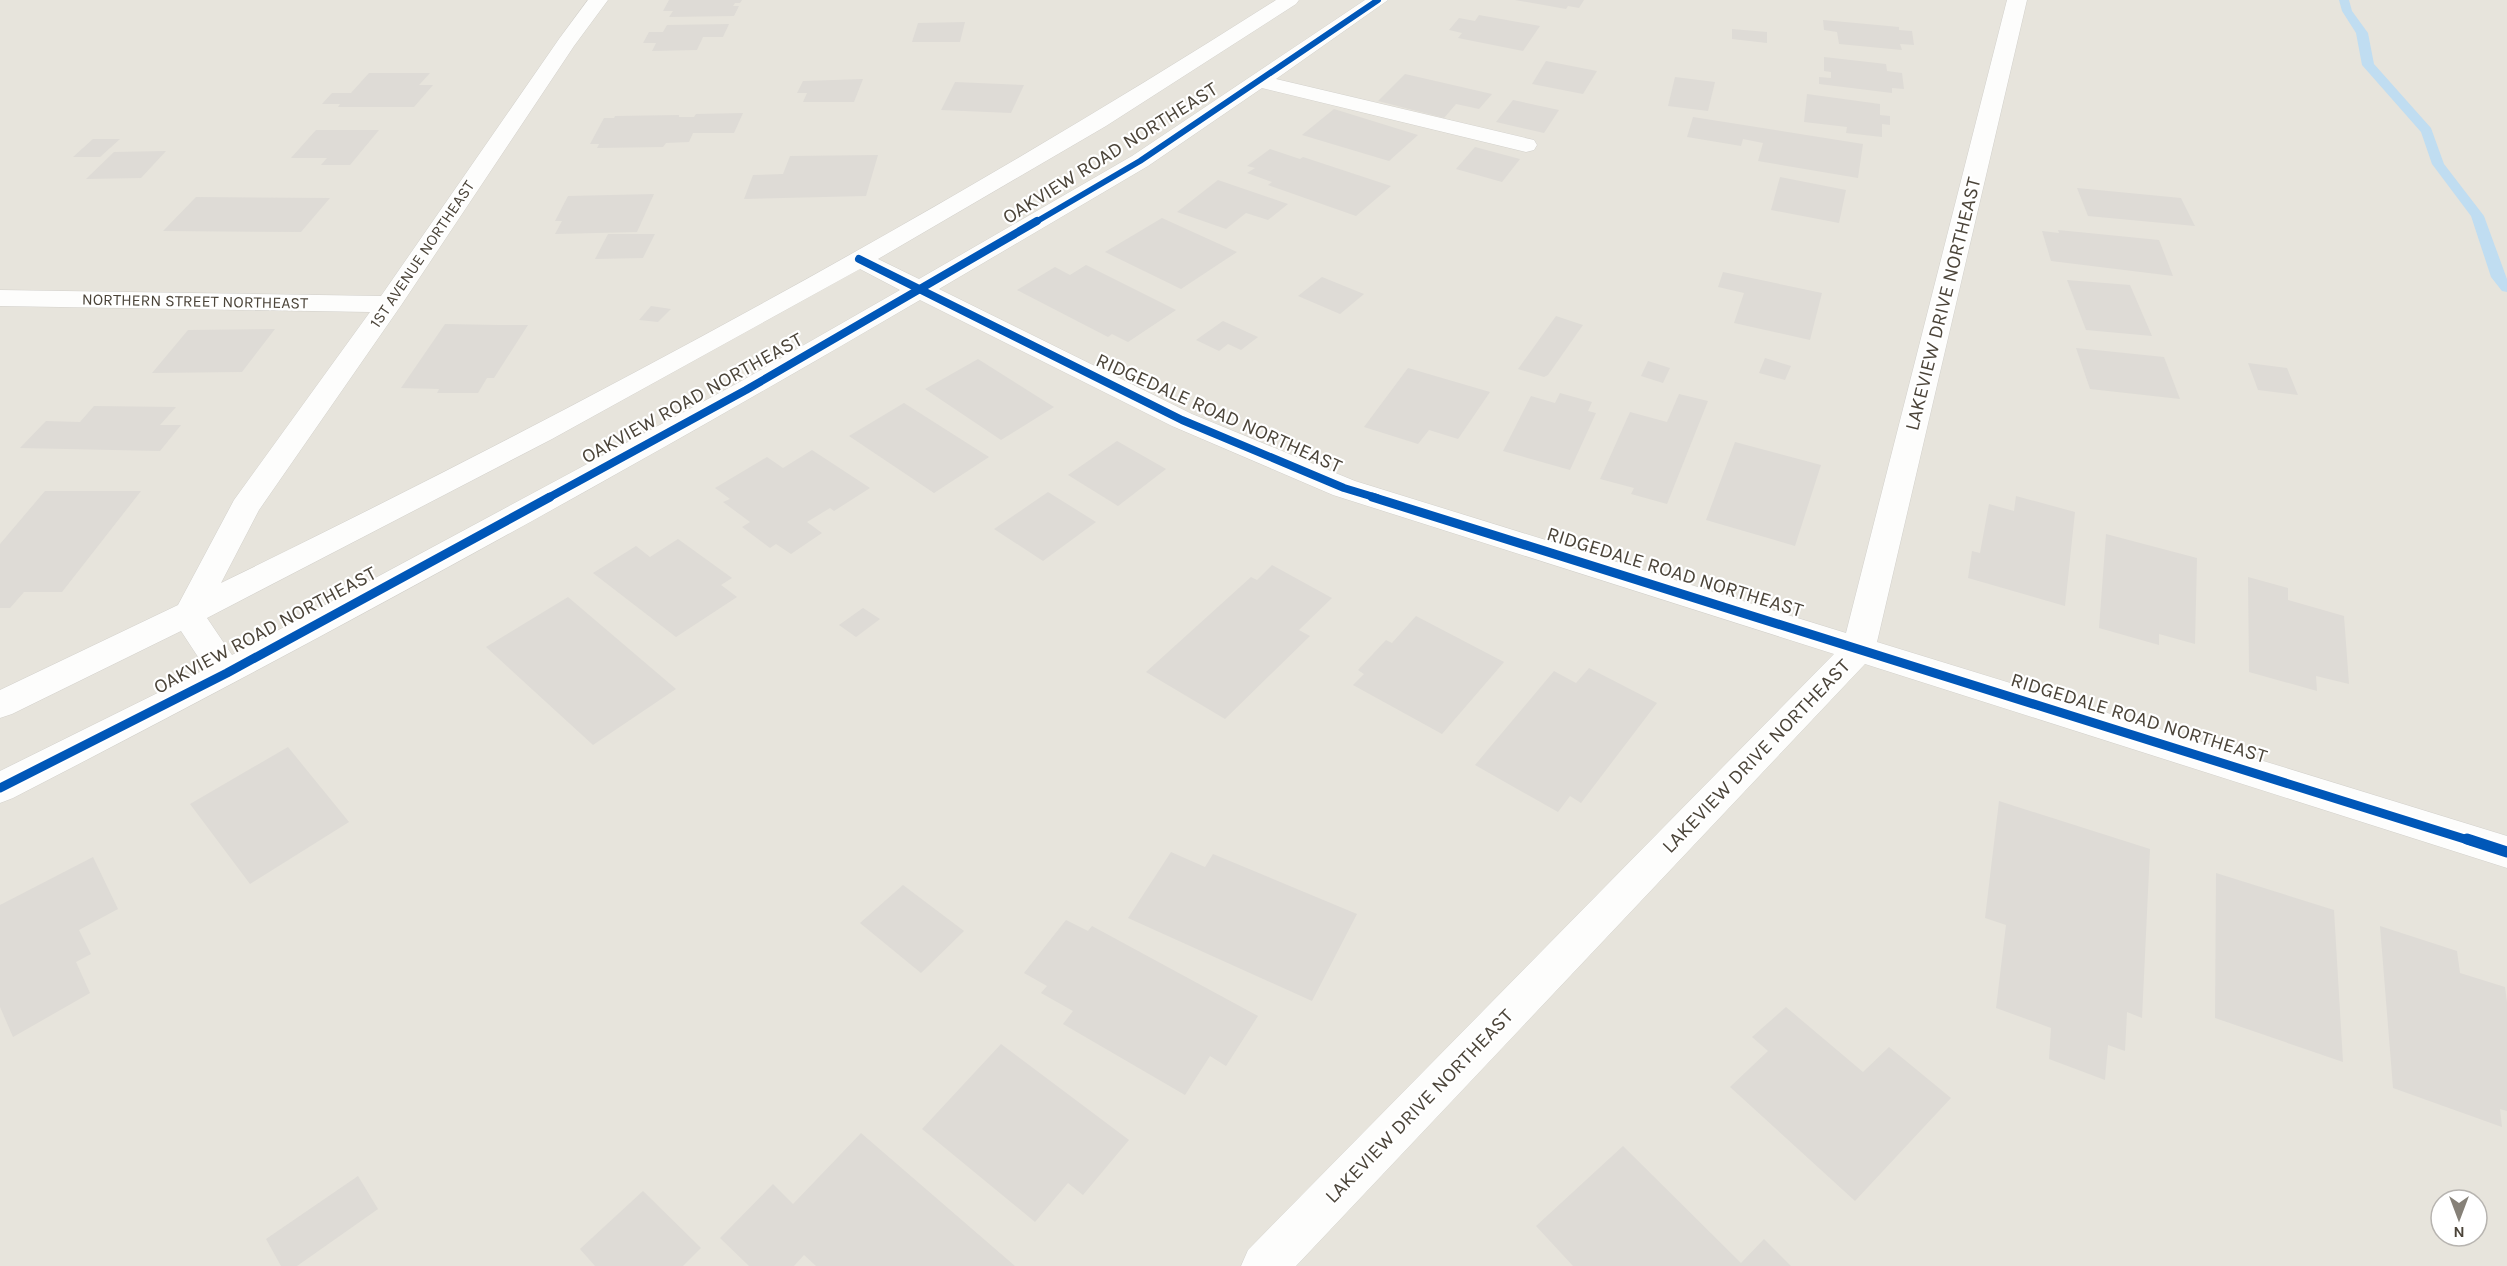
<svg xmlns="http://www.w3.org/2000/svg" width="2507" height="1266" viewBox="0 0 2507 1266" font-family="Karla,sans-serif">
	<style>
		.residential { fill: #e7e4dc; fill-rule: evenodd }
		.lines { fill: none; stroke-linecap: round; stroke-linejoin: round }
		.stream { fill: #c0ddf1; fill-rule: evenodd }
		.building { fill: #dedbd6 }
		.minor-casing { stroke: #d2d0cb; stroke-width: 1 }
		.minor { fill: #fdfdfc; fill-rule: evenodd }
		.cycleway-far3-casing { stroke: #fff; stroke-width: 8 }
		.cycleway-far2-casing { stroke: #fff; stroke-width: 10 }
		.cycleway-far1-casing { stroke: #fff; stroke-width: 13 }
		.cycleway-casing { stroke: #fff; stroke-width: 15 }
		.cycleway-far3 { stroke: #0057b8; stroke-width: 6 }
		.cycleway-far2 { stroke: #0057b8; stroke-width: 8 }
		.cycleway-far1 { stroke: #0057b8; stroke-width: 9 }
		.cycleway { stroke: #0057b8; stroke-width: 11 }
		.labels { text-anchor: middle; dominant-baseline: central; stroke-width: 4.5; stroke-linejoin: round; paint-order: stroke }
		.far-street-label { font-size: 16px; fill: #4b4439; stroke: #fff }
		.street-label { font-size: 20px; fill: #4b4439; stroke: #fff }
	</style>
	<rect width="100%" height="100%" fill="#f4f2ee"/>
	<path class="residential" d="M0,0H2507V1266H0ZM2441,1200H2477V1236H2441Z"/>
	<g class="lines">
		<path class="stream" d="M2339,0H2349L2352,11L2368,33L2374,64L2431,128L2444,164L2484,216L2507,279V292L2502,291L2491,277L2471,216L2432,164L2421,132L2362,65L2356,33L2342,11Z"/>
	</g>
	<g class="building">
		<path d="M669,0H742L740,3H735L733,6H739L734,16L669,17L673,11H663Z"/>
		<path d="M1515,0H1584L1579,8L1568,6L1566,9Z"/>
		<path d="M1479,15L1540,26L1523,51L1458,38L1462,33L1449,30L1459,18L1475,21Z"/>
		<path d="M1823,20L1899,27V30L1912,31L1914,45L1900,44L1902,50L1839,44L1837,32L1824,30Z"/>
		<path d="M965,22L960,42H912L918,23Z"/>
		<path d="M729,24L723,37H703L697,50L652,51L656,43H643L649,32H663L667,25Z"/>
		<path d="M1732,29L1767,32V43L1732,39Z"/>
		<path d="M1824,57L1886,64L1887,71L1902,73L1904,89L1892,88V93L1819,84V77L1831,78V72L1824,71Z"/>
		<path d="M1546,61L1597,71L1583,94L1532,84Z"/>
		<path d="M369,73H430L419,85H433L414,107H338L340,104H322L332,93H351Z"/>
		<path d="M1405,74L1492,94L1479,109L1456,104L1444,118L1378,101Z"/>
		<path d="M1675,77L1715,82L1708,111L1668,106Z"/>
		<path d="M863,79L854,102H803L807,93H797L803,81Z"/>
		<path d="M955,82L1024,85L1011,113L941,110Z"/>
		<path d="M1807,94L1880,104V115L1890,116V125L1882,124V137L1846,133L1847,127L1804,122Z"/>
		<path d="M1513,100L1559,110L1544,133L1496,122Z"/>
		<path d="M1334,109L1418,135L1389,161L1302,135Z"/>
		<path d="M743,113L734,133H693L689,142L666,143L663,147L597,148L599,144H590L604,118H614L615,116L679,115V117H694L696,114Z"/>
		<path d="M1693,117L1863,144L1858,178L1758,161L1763,143L1743,139L1741,146L1687,137Z"/>
		<path d="M316,130H379L350,165H321L327,158H291Z"/>
		<path d="M93,139H120L100,157H73Z"/>
		<path d="M1475,147L1520,159L1502,182L1456,169Z"/>
		<path d="M1270,149L1300,159L1303,157L1391,186L1356,216L1268,185L1272,182L1247,173L1255,168L1247,166Z"/>
		<path d="M166,151L141,178L86,179L114,152Z"/>
		<path d="M878,155L866,196L744,199L753,175L783,174L790,156Z"/>
		<path d="M1780,177L1846,190L1839,223L1771,210Z"/>
		<path d="M1218,180L1288,204L1268,220L1246,213L1226,229L1177,212Z"/>
		<path d="M2077,188L2181,198L2195,226L2088,216Z"/>
		<path d="M654,194L637,232L555,234L562,221H555L568,196Z"/>
		<path d="M196,197L330,198L301,232L163,231Z"/>
		<path d="M1162,218L1237,252L1181,289L1105,252Z"/>
		<path d="M2058,230L2159,240L2173,276L2051,261L2042,231L2059,233Z"/>
		<path d="M608,234H655L643,258L595,259Z"/>
		<path d="M1086,265L1176,310L1128,342L1112,334L1108,337L1017,290L1055,267L1070,275Z"/>
		<path d="M1723,272L1822,293L1810,340L1734,323L1744,293L1718,287Z"/>
		<path d="M1322,277L1364,294L1340,314L1298,296Z"/>
		<path d="M2067,280L2130,285L2152,336L2086,330Z"/>
		<path d="M651,306L671,309L658,322L639,320Z"/>
		<path d="M1556,316L1583,325L1548,375L1544,377L1518,369Z"/>
		<path d="M1223,321L1258,337L1241,350L1228,344L1219,351L1196,340Z"/>
		<path d="M445,324L498,325H528L494,378H487L478,393H437L439,389L401,388Z"/>
		<path d="M275,329L242,372L152,373L188,330Z"/>
		<path d="M2076,348L2164,357L2180,399L2090,389Z"/>
		<path d="M1765,358L1791,366L1785,380L1759,373Z"/>
		<path d="M978,359L1054,407L1001,440L925,389Z"/>
		<path d="M1648,361L1670,368L1663,383L1641,376Z"/>
		<path d="M2248,363L2287,368L2298,395L2258,390Z"/>
		<path d="M1408,368L1490,392L1458,439L1429,430L1418,444L1364,427Z"/>
		<path d="M1560,393L1592,402L1588,411L1596,413L1570,470L1503,451L1531,396L1555,403Z"/>
		<path d="M1679,394L1708,401L1667,504L1631,494L1634,488L1600,479L1630,412L1667,422Z"/>
		<path d="M904,403L989,457L934,493L849,436Z"/>
		<path d="M94,406L176,407L160,425H181L160,451L20,448L46,421L80,422Z"/>
		<path d="M1117,441L1166,469L1118,506L1068,475Z"/>
		<path d="M1735,442L1821,465L1795,546L1706,520Z"/>
		<path d="M812,450L870,488L834,511L830,508L807,522L822,533L791,554L776,544L770,548L742,527L750,522L723,502L730,499L715,488L767,457L783,468Z"/>
		<path d="M45,491H141L62,592H24L10,608H0V544Z"/>
		<path d="M1048,492L1096,522L1043,561L994,529Z"/>
		<path d="M2016,496L2075,512L2065,606L1968,578L1972,551L1980,553L1989,504L2014,511Z"/>
		<path d="M2106,534L2197,558L2195,644L2159,634V645L2099,628Z"/>
		<path d="M678,539L732,578L721,585L737,597L676,637L593,573L636,546L650,557Z"/>
		<path d="M1272,565L1332,598L1299,630L1310,636L1225,719L1146,672L1251,577L1257,580Z"/>
		<path d="M2248,577L2288,588V600L2344,616L2349,684L2316,676L2317,691L2249,672Z"/>
		<path d="M568,597L676,689L593,745L486,647Z"/>
		<path d="M863,608L880,619L856,637L839,625Z"/>
		<path d="M1416,616L1504,662L1442,734L1353,685L1364,674L1358,670L1386,640L1392,643Z"/>
		<path d="M1589,668L1657,703L1581,803L1570,796L1558,812L1475,765L1554,671L1576,683Z"/>
		<path d="M288,747L349,822L250,884L190,804Z"/>
		<path d="M1999,801L2150,849L2142,1018L2127,1012L2125,1051L2108,1045L2105,1080L2049,1059L2051,1028L1996,1008L2006,925L1985,918Z"/>
		<path d="M1171,852L1205,867L1213,854L1357,914L1312,1001L1128,918Z"/>
		<path d="M93,857L118,909L79,930L91,954L76,962L90,993L13,1037L0,1007V905Z"/>
		<path d="M2216,873L2334,910L2343,1062L2215,1018Z"/>
		<path d="M903,885L964,931L921,973L860,923Z"/>
		<path d="M1066,920L1088,931L1092,926L1258,1016L1226,1066L1210,1056L1185,1095L1063,1024L1073,1011L1041,993L1047,986L1024,973Z"/>
		<path d="M2380,926L2457,951L2460,973L2505,987L2507,1002V1111L2500,1109L2502,1127L2393,1088Z"/>
		<path d="M1786,1007L1863,1072L1889,1047L1951,1098L1855,1201L1730,1087L1768,1051L1752,1037Z"/>
		<path d="M1001,1044L1129,1140L1083,1195L1068,1183L1035,1222L922,1129Z"/>
		<path d="M861,1133L1015,1266H816L804,1255L794,1266H749L720,1238L773,1184L793,1204Z"/>
		<path d="M1623,1146L1741,1263L1764,1239L1791,1266H1573L1536,1226Z"/>
		<path d="M358,1176L378,1209L297,1266H281L266,1239Z"/>
		<path d="M643,1191L701,1248L683,1266H595L580,1249Z"/>
	</g>
	<g class="lines">
		<g class="minor-casing">
			<path id="minor" d="M588,0H608L574,46L402,304L259,510L221,583C582,407 937,216 1276,0H1299L1296,4L1106,126L878,259L919,279L1132,156L1365,0H1388L1276,79L1534,140L1537,145L1534,150L1526,152L1262,88L1148,166L939,289L1192,414L1355,481L1846,633L2007,0H2027L1877,642L2507,836V868L1865,664L1296,1266H1241L1248,1250L1834,654L1333,495L1172,426L920,300C623,474 320,640 13,798L0,803V771L206,669L181,631L12,714L0,718V690L178,605L234,500L370,312L0,306V290L381,296L559,39ZM860,269L900,290L736,384L232,655L207,618L552,439Z"/>
		</g>
		<use href="#minor" class="minor"/>
		<g class="cycleway-far3-casing">
			<path id="cycleway-far3" d="M1034,223L1140,161L1378,0"/>
		</g>
		<g class="cycleway-far2-casing">
			<g id="cycleway-far2">
				<path d="M859,259L1182,420L1344,488L1377,498"/>
				<path d="M548,498L746,390L1037,221"/>
			</g>
		</g>
		<g class="cycleway-far1-casing">
			<g id="cycleway-far1">
				<path d="M1372,497L2471,841"/>
				<path d="M0,788L227,673L550,497"/>
			</g>
		</g>
		<g class="cycleway-casing">
			<path id="cycleway" d="M2467,839L2507,852"/>
		</g>
		<use href="#cycleway-far3" class="cycleway-far3"/>
		<use href="#cycleway-far2" class="cycleway-far2"/>
		<use href="#cycleway-far1" class="cycleway-far1"/>
		<use href="#cycleway" class="cycleway"/>
	</g>
	<g class="labels">
		<g class="far-street-label">
			<text transform="translate(422 254) rotate(-56)">1ST AVENUE NORTHEAST</text>
			<text transform="translate(195 301) rotate(1)">NORTHERN STREET NORTHEAST</text>
		</g>
		<g class="street-label">
			<text transform="translate(1110 153) rotate(-32)">OAKVIEW ROAD NORTHEAST</text>
			<text transform="translate(1943 304) rotate(-76)">LAKEVIEW DRIVE NORTHEAST</text>
			<text transform="translate(692 398) rotate(-29)">OAKVIEW ROAD NORTHEAST</text>
			<text transform="translate(1219 413) rotate(24)">RIDGEDALE ROAD NORTHEAST</text>
			<text transform="translate(1675 572) rotate(17)">RIDGEDALE ROAD NORTHEAST</text>
			<text transform="translate(265 630) rotate(-28)">OAKVIEW ROAD NORTHEAST</text>
			<text transform="translate(2139 718) rotate(17)">RIDGEDALE ROAD NORTHEAST</text>
			<text transform="translate(1756 756) rotate(-46)">LAKEVIEW DRIVE NORTHEAST</text>
			<text transform="translate(1419 1106) rotate(-46)">LAKEVIEW DRIVE NORTHEAST</text>
		</g>
	</g>
	<g transform="translate(2459 1218) rotate(180)"><circle r="28" fill="#ffffff" stroke="#b7b4b0" stroke-width="1.5"/>
	<path d="M0-4.5L10 22L0 15L-10 22Z" fill="#868178"/>
	<text y="-9" font-size="16" font-weight="bold" text-anchor="middle" fill="#4b4439">N</text>
	</g>
</svg>
